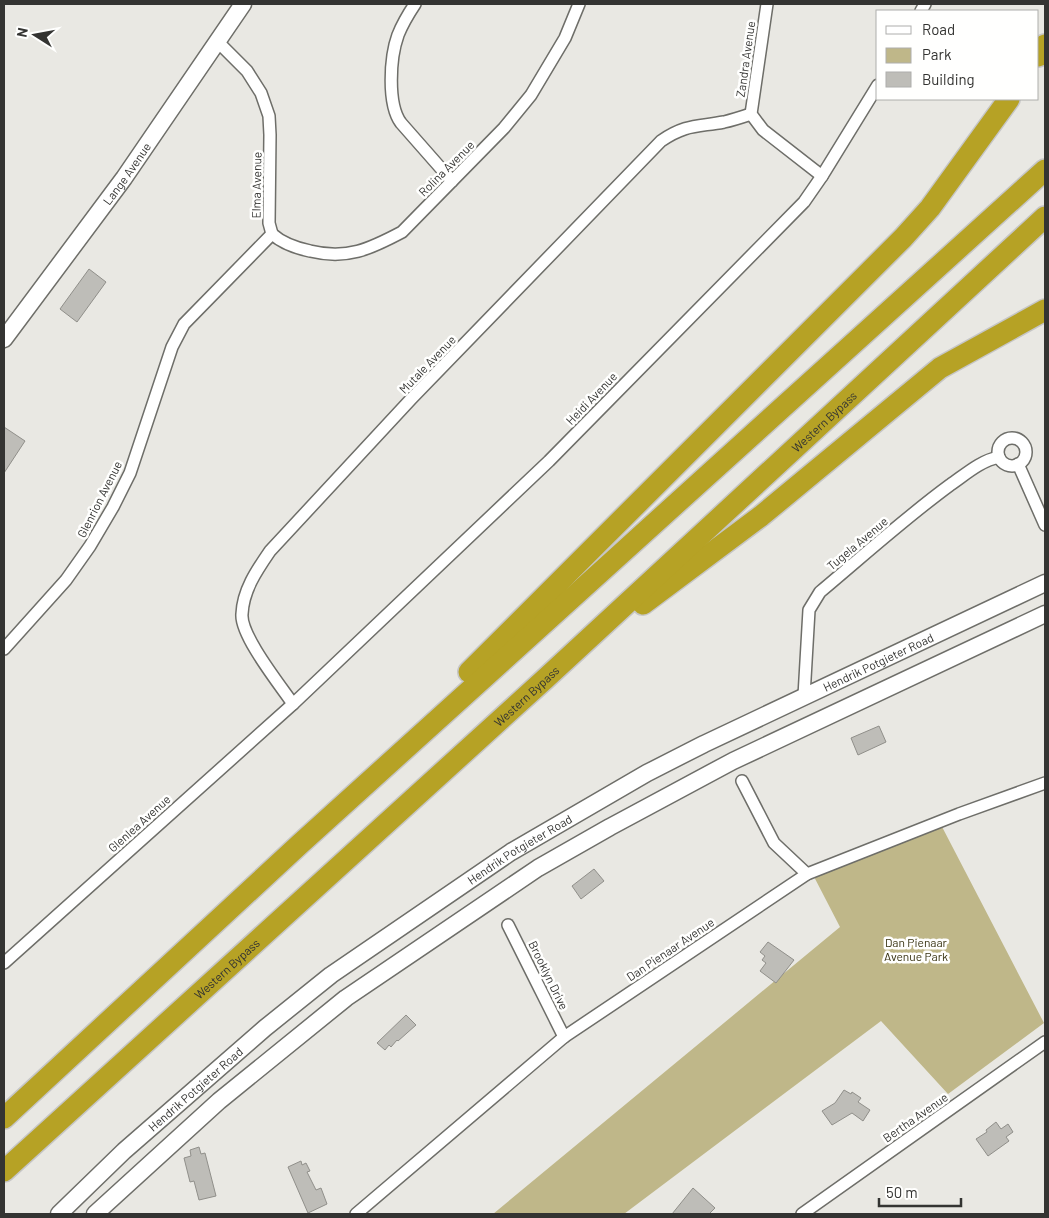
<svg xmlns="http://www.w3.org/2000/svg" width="1049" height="1218" viewBox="0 0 1049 1218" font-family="Barlow,sans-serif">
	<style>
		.green { fill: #bfb789 }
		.building { fill: #bebdb8; stroke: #908f8a }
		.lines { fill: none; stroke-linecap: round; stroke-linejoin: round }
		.street-casing { stroke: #6e6e69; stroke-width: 14 }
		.secondary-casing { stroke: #6e6e69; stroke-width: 19 }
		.highway-casing { stroke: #c6c6c6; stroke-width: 24 }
		.street { stroke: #fff; stroke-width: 11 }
		.secondary { stroke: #fff; stroke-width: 16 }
		.highway { stroke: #b6a225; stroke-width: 21 }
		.labels { text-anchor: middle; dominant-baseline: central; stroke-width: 5; stroke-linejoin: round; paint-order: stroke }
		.street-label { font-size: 12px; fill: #343432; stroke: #fffffe }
		.park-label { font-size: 12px; fill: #373211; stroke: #fffffe }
	</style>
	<rect width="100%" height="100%" fill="#e9e8e3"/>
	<path class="green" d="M939,821L1044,1023L948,1094L881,1021L624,1214H493L840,927L810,869Z"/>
	<g class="building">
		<path d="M89,269L106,282L77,322L60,309Z"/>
		<path d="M4,427L25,441L4,473Z"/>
		<path d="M879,726L886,742L858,755L851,738Z"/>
		<path d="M594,869L604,881L581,899L572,886Z"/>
		<path d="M768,942L794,960L776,983L760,971L766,963L762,960L765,956L760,952Z"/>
		<path d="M406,1015L416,1025L398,1041L397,1040L391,1047L389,1045L385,1050L377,1043Z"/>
		<path d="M844,1090L851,1094L852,1092L861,1098L858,1102L870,1110L863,1121L852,1113L832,1125L822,1111L835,1103Z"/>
		<path d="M996,1122L1001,1129L1008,1124L1013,1132L1006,1137L1009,1141L988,1156L976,1139L987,1132L986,1130Z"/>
		<path d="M199,1147L201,1154L205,1153L216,1196L199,1200L194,1181L190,1182L184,1158L191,1156L190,1150Z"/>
		<path d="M301,1161L302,1165L306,1163L310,1171L307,1172L316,1190L321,1188L327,1204L308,1213L288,1167Z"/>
		<path d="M693,1188L715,1208L709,1214H672Z"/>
	</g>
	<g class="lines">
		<g class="street-casing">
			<g id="street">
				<path d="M415,4C409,13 402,25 398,35C390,57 387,104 401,123L452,181"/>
				<path d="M767,4L751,114L763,130L822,176"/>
				<path d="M921,11L925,4"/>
				<path d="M218,42L247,71L261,93L269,116L270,135L269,223L272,234"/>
				<path d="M272,234C282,243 296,248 310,251C347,260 370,249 402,232L504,128L531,95L565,38L579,4"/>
				<circle cx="1012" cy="452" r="14"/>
				<path d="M1018,464L1045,525"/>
				<path d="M4,649L66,580L90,546L113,507L130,473L172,347L184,324L272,234"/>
				<path d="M804,696L809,610L820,592C863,556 905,518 950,485C966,474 980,461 999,457"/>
				<path d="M293,704C280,685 240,635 242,614C243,590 257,570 270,551L412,398L661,141C686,124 697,127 724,122C733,120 742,117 751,114"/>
				<path d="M742,781L774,843L807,874"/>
				<path d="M508,925L564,1037"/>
				<path d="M4,963L293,704L549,461L804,202L822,176L878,85"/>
				<path d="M356,1214L564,1037L807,874L959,814L1045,783"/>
				<path d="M802,1214L1045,1042"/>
			</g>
		</g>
		<g class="secondary-casing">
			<g id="secondary">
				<path id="s1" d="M4,339L124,178L243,4"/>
				<path id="s2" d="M59,1214L124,1151L265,1028L331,975L511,852L647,773L704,744L1045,583"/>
				<path d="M95,1214L219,1101L346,998L538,868L610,827L733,761L1045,614"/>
			</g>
		</g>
		<g class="highway-casing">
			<g id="highway">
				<path d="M1038,56L1045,45"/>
				<path d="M643,604L761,516L940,368L1045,310"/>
				<path d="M469,672L903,238L930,208L1009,99"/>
				<path d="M4,1118L300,844L1045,170"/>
				<path id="s3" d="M4,1171L545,679L1045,217"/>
			</g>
		</g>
		<use href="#street" class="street"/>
		<use href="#secondary" class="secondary"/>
		<use href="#highway" class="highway"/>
	</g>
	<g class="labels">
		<g class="street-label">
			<text transform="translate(745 59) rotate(-82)">Zandra Avenue</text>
			<text transform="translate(446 168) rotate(-45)">Rolina Avenue</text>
			<text stroke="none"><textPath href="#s1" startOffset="206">Lange Avenue</textPath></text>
			<text transform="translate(256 185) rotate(-89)">Elma Avenue</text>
			<text transform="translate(427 364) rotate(-46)">Mutale Avenue</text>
			<text transform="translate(591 398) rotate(-46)">Heidi Avenue</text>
			<text stroke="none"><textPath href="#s3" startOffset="1111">Western Bypass</textPath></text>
			<text transform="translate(99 499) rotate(-63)">Glenrion Avenue</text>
			<text transform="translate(857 543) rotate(-40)">Tugela Avenue</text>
			<text stroke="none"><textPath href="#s2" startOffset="994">Hendrik Potgieter Road</textPath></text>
			<text stroke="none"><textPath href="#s3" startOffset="706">Western Bypass</textPath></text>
			<text transform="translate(139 823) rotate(-42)">Glenlea Avenue</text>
			<text stroke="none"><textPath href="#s2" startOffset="589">Hendrik Potgieter Road</textPath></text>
			<text transform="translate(670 949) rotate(-34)">Dan Pienaar Avenue</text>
			<text stroke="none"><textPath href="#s3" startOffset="301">Western Bypass</textPath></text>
			<text transform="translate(549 975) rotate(64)">Brooklyn Drive</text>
			<text stroke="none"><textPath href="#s2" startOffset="185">Hendrik Potgieter Road</textPath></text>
			<text transform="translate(915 1117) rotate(-35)">Bertha Avenue</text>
		</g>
		<g class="park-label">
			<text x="916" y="942">Dan Pienaar<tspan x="916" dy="14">Avenue Park</tspan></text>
		</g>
	</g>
	<rect width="1049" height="1218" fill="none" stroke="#343432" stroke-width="10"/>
	<rect x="876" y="10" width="162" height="90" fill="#fffffe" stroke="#aeaeac"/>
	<rect x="886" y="26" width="25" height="8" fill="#ffffff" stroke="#aeaeac"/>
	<text x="922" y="35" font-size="15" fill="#343432">Road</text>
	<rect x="886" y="48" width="25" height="15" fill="#bfb789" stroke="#aeaeac"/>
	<text x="922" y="60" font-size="15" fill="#343432">Park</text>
	<rect x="886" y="72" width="25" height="15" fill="#bebdb8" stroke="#aeaeac"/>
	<text x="922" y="85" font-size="15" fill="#343432">Building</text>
	<g transform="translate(35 35) rotate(281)" stroke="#fffffe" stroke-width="4" paint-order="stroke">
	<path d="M0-4L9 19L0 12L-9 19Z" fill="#343432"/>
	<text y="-8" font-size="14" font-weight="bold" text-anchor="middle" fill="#343432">N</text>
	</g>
	<path d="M879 1198v8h82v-8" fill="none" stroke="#343432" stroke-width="2.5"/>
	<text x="886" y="1198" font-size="15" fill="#343432" stroke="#fffffe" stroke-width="4" paint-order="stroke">50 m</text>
</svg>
